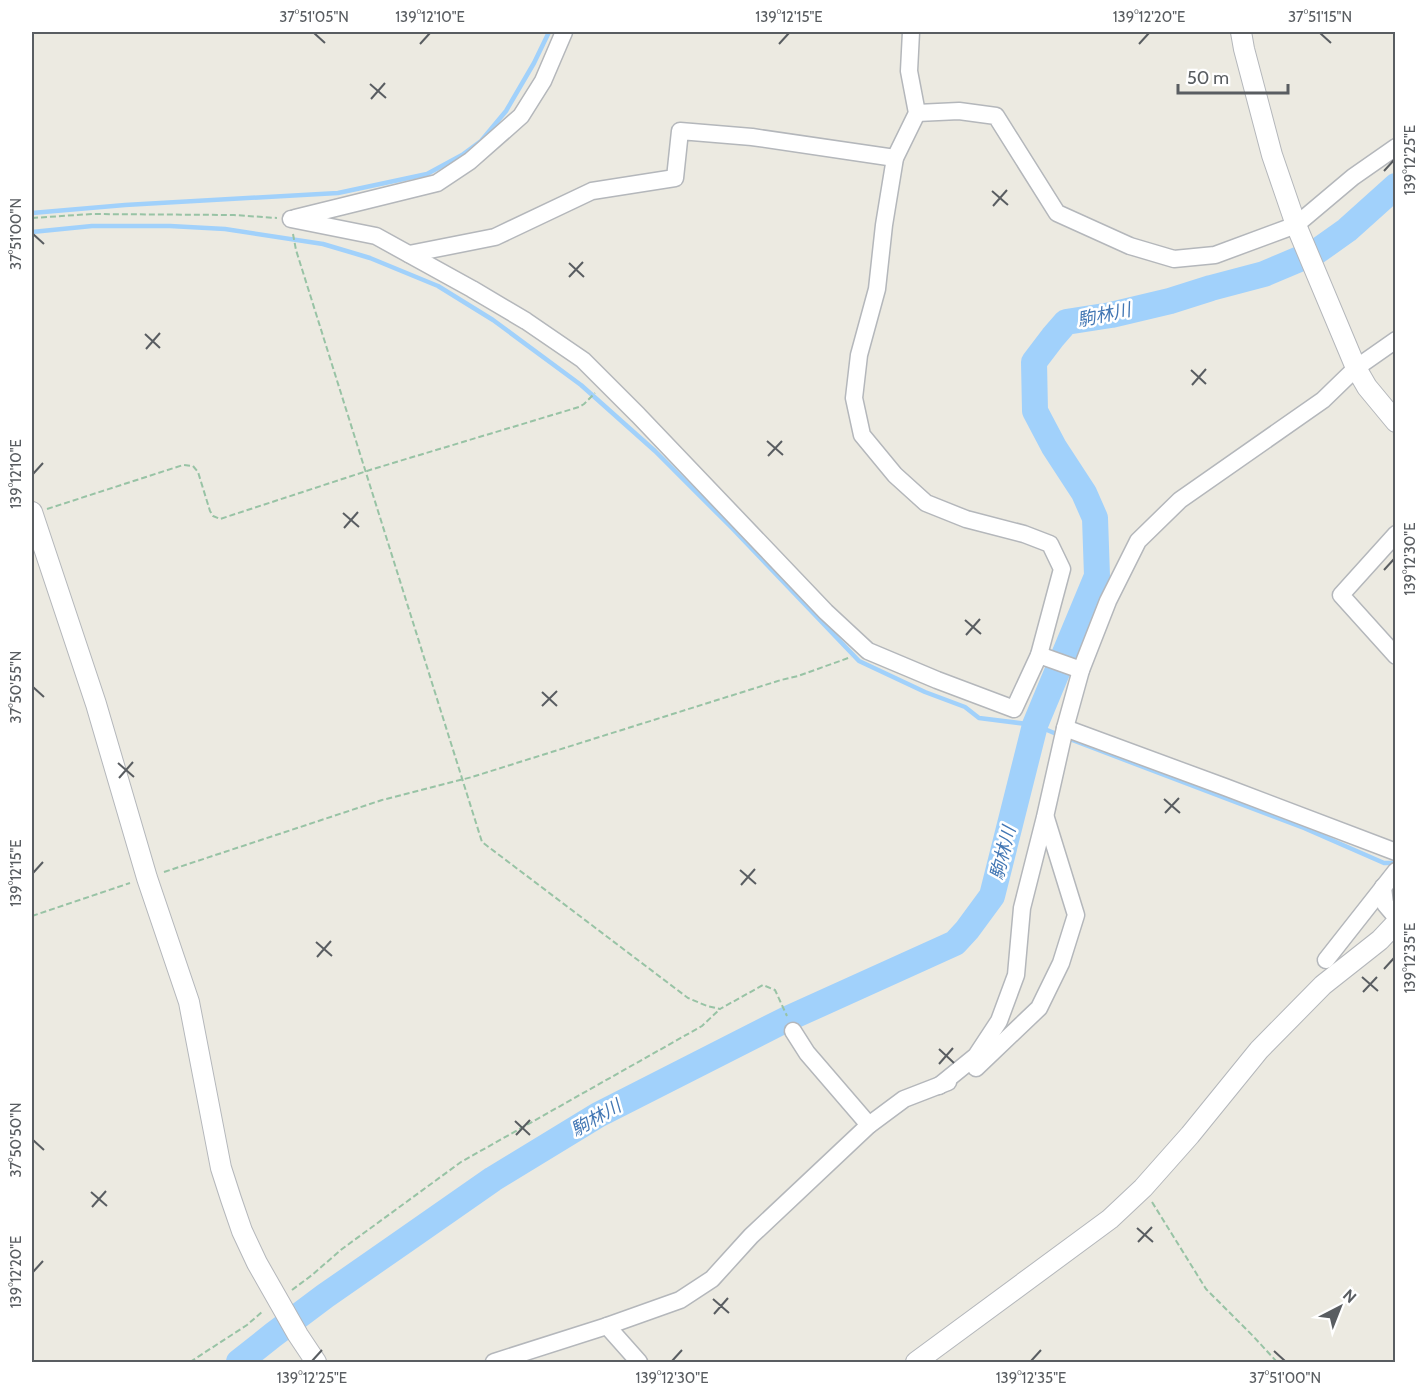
<svg xmlns="http://www.w3.org/2000/svg" width="1427" height="1394" viewBox="0 0 1427 1394" font-family="Cabin,'Noto Sans JP',sans-serif">
	<style>
		.lines { fill: none; stroke-linecap: round; stroke-linejoin: round }
		.stream { stroke: #a1d1fb; stroke-width: 4.5 }
		.river { stroke: #a1d1fb; stroke-width: 26 }
		.minor-casing { stroke: #b4b7bb; stroke-width: 19 }
		.tertiary-casing { stroke: #b4b7bb; stroke-width: 22 }
		.path { stroke: #98c3a5; stroke-width: 2; stroke-dasharray: 6 3; stroke-linecap: butt }
		.minor { stroke: #fff; stroke-width: 16 }
		.tertiary { stroke: #fff; stroke-width: 20 }
		.ticks { fill: none; stroke: #595d61; stroke-width: 2 }
		.labels { text-anchor: middle; dominant-baseline: central; stroke-width: 5; stroke-linejoin: round; paint-order: stroke }
		.water-label { font-size: 18px; font-style: italic; fill: #4377b4; stroke: #fff }
		.neatline { fill: none; stroke: #595d61; stroke-width: 2 }
		.ticks-label { font-size: 15px; text-anchor: middle; fill: #595d61 }
	</style>
	<rect width="100%" height="100%" fill="#eceae1"/>
	<g class="lines">
		<g class="stream">
			<path d="M32,213L125,205L338,193L427,174L462,155L481,141L506,111L534,63L549,32"/>
			<path d="M32,232L92,226H170L225,229L323,244L370,258L438,286L493,320L581,385L655,451L732,528L859,661L925,692L965,707L979,718L1035,725L1059,735"/>
			<path d="M1067,738L1304,828L1384,863H1396"/>
		</g>
		<path class="river" d="M239,1362L273,1335L325,1296L407,1239L493,1179L598,1115L787,1019L955,943L967,930L992,896L1035,725L1097,576L1095,518L1084,493L1054,447L1035,411L1034,362L1053,337L1066,322L1111,315L1170,301L1211,288L1264,274L1316,252L1347,230L1396,186"/>
		<g class="minor-casing">
			<g id="minor">
				<path d="M917,113L959,111L996,116L1057,213L1130,246L1174,259L1215,255L1296,225L1353,177L1396,147"/>
				<path d="M295,218L437,183L470,161L521,116L543,81L564,32"/>
				<path d="M291,219L376,236L472,289L526,321L583,360L638,415L826,612L868,651L937,680L1014,709L1039,655L1062,569L1050,544L1024,534L966,519L926,503L895,475L862,435L854,398L859,355L877,289L884,225L895,158L917,113L909,71L911,32"/>
				<path d="M409,254L495,237L592,191L675,178L680,131L752,137L895,158"/>
				<path d="M1396,534L1341,595L1396,656"/>
				<path d="M1039,655L1081,670"/>
				<path d="M1065,728L1225,787L1396,852"/>
				<path d="M1383,887L1385,904L1396,917"/>
				<path d="M1326,960L1396,871"/>
				<path d="M793,1031L807,1053L869,1125"/>
				<path d="M976,1068L1039,1008L1061,963L1076,915L1046,818"/>
				<path d="M939,1086L976,1056L999,1021L1016,975L1022,908L1045,817L1065,728L1081,670L1108,601L1138,541L1180,500L1323,400L1356,368L1396,340"/>
				<path d="M607,1326L639,1362"/>
				<path d="M494,1362L607,1326L680,1300L712,1279L751,1236L869,1125L904,1099L948,1082"/>
			</g>
		</g>
		<g class="tertiary-casing">
			<g id="tertiary">
				<path d="M1241,32L1244,49L1272,155L1296,225L1356,368L1367,387L1396,422"/>
				<path d="M32,512L96,704L147,878L189,1002L221,1168L231,1199L242,1231L257,1263L298,1335L316,1362"/>
				<path d="M916,1362L1110,1219L1143,1188L1190,1135L1259,1050L1323,985L1380,940L1396,923"/>
			</g>
		</g>
		<g class="path">
			<path d="M32,218L92,214L234,215L277,218"/>
			<path d="M293,234L296,250L482,842L688,998L707,1006L720,1009L763,985L775,990L787,1016"/>
			<path d="M47,509L183,465L193,466L198,472L210,511L213,516L220,519L373,469L579,407L584,404L595,393"/>
			<path d="M164,872L382,800L472,777L781,680L798,676L851,657"/>
			<path d="M32,916L130,883"/>
			<path d="M1152,1202L1206,1289L1253,1336L1277,1362"/>
			<path d="M292,1290L312,1275L342,1249L461,1162L702,1026L720,1009"/>
			<path d="M190,1362L247,1325L263,1311"/>
		</g>
		<use href="#minor" class="minor"/>
		<use href="#tertiary" class="tertiary"/>
	</g>
	<path class="ticks" d="M314,33L325,43M1320,33L1331,43M420,44L430,33M779,44L789,33M1139,44L1149,33M370,84L386,98M371,99L385,83M1384,171L1394,160M992,191L1008,205M993,206L1007,190M33,234L44,244M569,263L584,277M569,277L583,262M145,334L160,348M146,349L160,333M1191,370L1206,384M1192,385L1206,369M767,441L783,455M768,456L782,441M33,474L43,463M343,513L359,527M344,528L358,512M1384,570L1394,559M965,620L981,634M966,635L980,619M33,687L44,697M542,692L557,706M542,706L557,691M118,763L134,777M119,778L133,762M1164,799L1180,813M1165,813L1179,798M740,870L756,884M33,873L43,862M741,885L755,869M316,942L332,956M317,957L331,941M1384,969L1394,958M1362,977L1378,991M1363,992L1377,977M939,1049L954,1063M939,1064L953,1048M515,1121L530,1135M516,1135L530,1120M33,1140L44,1150M91,1192L107,1206M92,1207L106,1191M1137,1228L1153,1242M1138,1242L1152,1227M33,1272L43,1261M713,1299L729,1313M714,1314L728,1298M1274,1351L1285,1361M312,1361L322,1350M672,1361L682,1350M1031,1361L1041,1350"/>
	<g class="labels">
		<g class="water-label">
			<text transform="translate(1104 315) rotate(-12)">駒林川</text>
			<text transform="translate(1003 853) rotate(-76)">駒林川</text>
			<text transform="translate(596 1118) rotate(-30)">駒林川</text>
		</g>
	</g>
	<rect width="1427" height="1394" fill="none" stroke="#ffffff" stroke-width="66"/>
	<g transform="translate(1340 1307) rotate(42)" stroke="#ffffff" stroke-width="4.5" paint-order="stroke">
	<path d="M0-4.5L10 22L0 15L-10 22Z" fill="#595d61"/>
	<text y="-9" font-size="16" font-weight="bold" text-anchor="middle" fill="#595d61">N</text>
	</g>
	<path d="M1178 84v9h110v-9" fill="none" stroke="#595d61" stroke-width="3"/>
	<text x="1187" y="84" font-size="18" fill="#595d61" stroke="#ffffff" stroke-width="4.5" paint-order="stroke">50 m</text>
	<rect x="33" y="33" width="1361" height="1328" class="neatline"/>
	<g class="ticks-label">
		<text x="314" y="22">37°51'05"N</text>
		<text x="430" y="22">139°12'10"E</text>
		<text x="789" y="22">139°12'15"E</text>
		<text x="1149" y="22">139°12'20"E</text>
		<text x="1320" y="22">37°51'15"N</text>
		<text transform="translate(1410 160) rotate(-90)" y="5">139°12'25"E</text>
		<text transform="translate(16 234) rotate(-90)" y="5">37°51'00"N</text>
		<text transform="translate(16 474) rotate(-90)" y="5">139°12'10"E</text>
		<text transform="translate(1410 559) rotate(-90)" y="5">139°12'30"E</text>
		<text transform="translate(16 687) rotate(-90)" y="5">37°50'55"N</text>
		<text transform="translate(16 873) rotate(-90)" y="5">139°12'15"E</text>
		<text transform="translate(1410 958) rotate(-90)" y="5">139°12'35"E</text>
		<text transform="translate(16 1140) rotate(-90)" y="5">37°50'50"N</text>
		<text transform="translate(16 1272) rotate(-90)" y="5">139°12'20"E</text>
		<text x="312" y="1383">139°12'25"E</text>
		<text x="672" y="1383">139°12'30"E</text>
		<text x="1031" y="1383">139°12'35"E</text>
		<text x="1285" y="1383">37°51'00"N</text>
	</g>
</svg>
